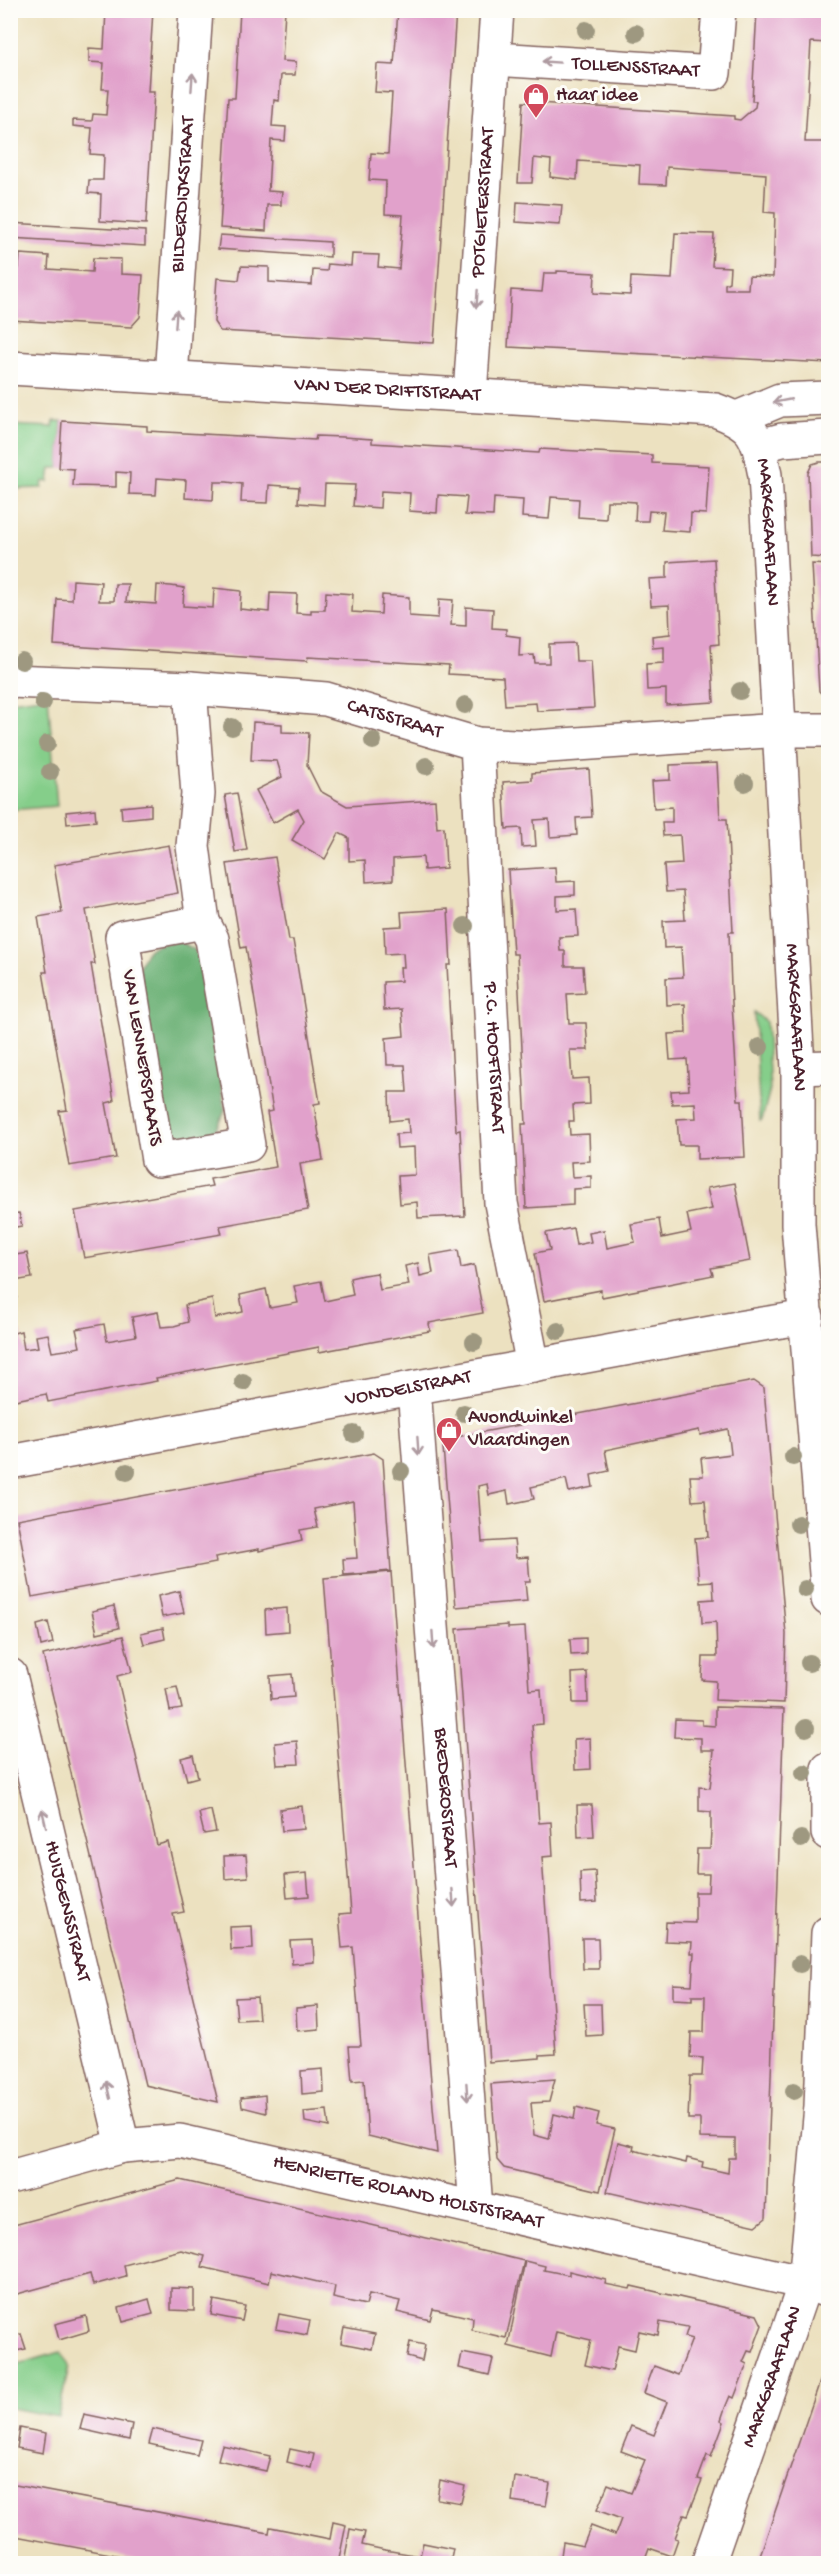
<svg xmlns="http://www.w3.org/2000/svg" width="839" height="2574" viewBox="0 0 839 2574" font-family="'Gochi Hand',sans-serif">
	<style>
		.green { fill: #85ce8a; stroke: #68765a; stroke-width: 1.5 }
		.forest { fill: #6cb176; stroke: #5b6850; stroke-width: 1.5 }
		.building { fill: #e1a1cb }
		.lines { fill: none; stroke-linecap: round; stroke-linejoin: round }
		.minor-casing { stroke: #83635f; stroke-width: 36 }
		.minor { stroke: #fff; stroke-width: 33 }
		.tree { fill: #9e9880 }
		.oneway { stroke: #ae9aa0 }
		.labels { text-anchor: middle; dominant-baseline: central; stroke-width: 6; stroke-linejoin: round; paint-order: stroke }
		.street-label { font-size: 20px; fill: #4a1f2b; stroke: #fdfcf7 }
		.poi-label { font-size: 20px; fill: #4a1f2b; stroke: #fdfcf7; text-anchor: start }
	</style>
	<rect width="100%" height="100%" fill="#fdfcf7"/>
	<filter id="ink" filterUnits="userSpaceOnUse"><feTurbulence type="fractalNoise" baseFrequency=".0167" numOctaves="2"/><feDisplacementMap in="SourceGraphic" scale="12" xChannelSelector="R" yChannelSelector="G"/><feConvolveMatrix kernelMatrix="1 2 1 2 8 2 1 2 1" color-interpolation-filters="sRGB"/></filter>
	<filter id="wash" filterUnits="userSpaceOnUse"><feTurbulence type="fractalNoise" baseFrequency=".008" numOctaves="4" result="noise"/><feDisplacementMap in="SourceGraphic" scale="24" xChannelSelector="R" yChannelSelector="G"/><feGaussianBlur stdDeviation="1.35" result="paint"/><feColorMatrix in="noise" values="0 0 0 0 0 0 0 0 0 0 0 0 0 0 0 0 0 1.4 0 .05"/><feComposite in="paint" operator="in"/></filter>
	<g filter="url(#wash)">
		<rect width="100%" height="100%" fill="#ece1c0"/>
		<g class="green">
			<path d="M54,421H62L59,468H51L49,482L43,481L42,488L11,489L10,425L53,427Z"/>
			<path d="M48,696L57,806L11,810V701Z"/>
			<path d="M754,1012L766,1022L770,1089L762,1120L760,1121Z"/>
			<path d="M61,2352L69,2366L58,2417L11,2408V2366Z"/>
		</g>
		<path class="forest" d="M178,941L194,949L200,961L225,1110C215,1140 204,1145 175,1135L162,1114L139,967C148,943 155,945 178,941Z"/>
		<g id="blocks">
			<g class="building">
				<path d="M106,10H153L148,92H154L146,224L100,221L101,194L88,193L89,180H103L104,155L90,154L92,128L73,126V120L92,121L93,114L106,115L108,89H102L104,63L89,62V48L104,49Z"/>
				<path d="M240,10H285L282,61L296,62L295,75H281L279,101L274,100L272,126L286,127L285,141L271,140L268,191L282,192L281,199V205H267L266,231L220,228L228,98H235Z"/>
				<path d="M398,10H456L434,343L220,331L214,322L217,278L239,280L241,266L269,267V282L312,285L313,270L327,271L328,264L351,266L352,254L379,255L378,267L399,269L403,215L385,214L386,181L369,180L371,153L388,154L392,93L375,92L377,64L394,65Z"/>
				<path d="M757,10H813V14L828,15V43L811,42L805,142H828V363L508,347L511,290L542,292L544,273H557V271L595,273L594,293L630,295L631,277L672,279L675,233L714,234L712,266L730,267L729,282L725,284V289H748L749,276L773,277L775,213L764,212L766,174L667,167L666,185L639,184L640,165L578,161L577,180L550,177L551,160L534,158L532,183H518L523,102L734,116V119L740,120L755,107L756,101H752Z"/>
				<path d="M517,202L562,205L560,225L516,222Z"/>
				<path d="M10,223L145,231V246L10,238Z"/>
				<path d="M220,235L330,242V257L218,249Z"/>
				<path d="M20,254L49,256L48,269L92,272L93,258L121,259V274L143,275L140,317L131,327L10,320V267L19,268Z"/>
				<path d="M62,421L147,426V431L315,440L316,436L343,437L372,439V443L456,448L539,453L540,449L652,455V463L709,466L706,514L691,513L690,532L662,530L664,512L649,511L648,521H635L636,502L621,501H607L606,519L578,517L579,499L551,497L549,519L522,517L523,500L508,499L494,498L493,516L465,515L467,497L438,495L437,513L409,511L410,493L397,492L381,491L380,508L353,506L355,485L325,484L324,505L298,503L299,487L269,485L268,503L241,502L242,484L227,482H214L213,500L185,498L186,480L157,478L156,495L129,494L130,473L116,472V487L73,486L74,469L59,468Z"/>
				<path d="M819,462H828V558L811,557L808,473L812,464Z"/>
				<path d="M714,559L719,644L711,645L714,702L666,705V689L647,690L646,664L664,663V647L653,648L652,636L670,634L669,605L651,606L649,579L667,578V562Z"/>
				<path d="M812,564L828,565V701L819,691Z"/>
				<path d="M73,580L101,582L99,601H114L115,584H128L126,602L156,604L157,585L171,586L184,588L183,606L213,608L214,588L241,591L240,609L269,612L270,593L297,594L296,613L311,614V610H325L326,592L353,594L352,612L381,614L382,595L409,597V616L423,617L438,618L439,599L453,600L451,625L466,626V607L493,609L492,628L506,629V635L520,637L519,656L534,655L535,663H549V644L575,643L576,661H591L594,708L537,711L536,703L505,705L503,677L448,674L449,665L308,657L307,661L54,645L57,599L72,600Z"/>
				<path d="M253,722L282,724V732L309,733L307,765L320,791L347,806L435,800L437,828L444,827L446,868L424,870L423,857L393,859V880L366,882L365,860L349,861V838L339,833L325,859L292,840L304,820L298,809L273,823L256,790L282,777L277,761L251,760Z"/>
				<path d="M717,763L720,819H727L733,932H729L731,987L738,1100H742L745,1157L697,1159V1145H679L677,1119L696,1118L695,1103L672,1104L671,1091L689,1090L687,1059L670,1060L668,1034L686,1033L685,1004L667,1005L666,978L683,977L681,947L664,948L663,921L685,920L683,891L666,892L665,878L664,865L682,864L680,835L663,836L662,822H672V807L654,808L652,781L670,780V765Z"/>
				<path d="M589,769L592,817L576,818L577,835L550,837L549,819L534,820L536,846L522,847L521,828L506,829L503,782L532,780V773Z"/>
				<path d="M237,793L247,850L235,852L225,795Z"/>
				<path d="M151,804V816L122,819L121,807Z"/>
				<path d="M95,809L96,821L67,824L66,812Z"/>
				<path d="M169,845L178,893L86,910L95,964H91L114,1101L106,1103L116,1158L69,1166L59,1111L67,1110L43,972H47L38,917L62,913L54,865Z"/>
				<path d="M275,857L289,940H293L320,1103L314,1104L323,1160L300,1164L308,1210L220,1226L222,1234L84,1258L75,1211L212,1186L210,1179L276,1167L267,1112L273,1111L246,947L241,948L227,864Z"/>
				<path d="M555,867L556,882L575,881V895L557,896V910L576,909L578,936L559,937L560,951H565V966H583L585,993L567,994L568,1009L569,1023H586L588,1050H570L572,1079L589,1078L590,1104L573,1105L574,1121H569L570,1135L589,1134L590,1161L571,1162L572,1177L591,1176V1188L573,1189V1205L526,1208L522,1124H526L517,954H513L508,870Z"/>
				<path d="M448,909L451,965H447L456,1131L460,1130L465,1216L418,1218L417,1202L400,1204L398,1176L415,1175L414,1147L397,1148L396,1134L409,1133L408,1119L390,1121L389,1092H407L405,1065H387L386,1038L404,1036L402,1009L384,1010L383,982L401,981L400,967H404L403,953L385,954L384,927L402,926L401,912Z"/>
				<path d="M735,1183L750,1261L711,1268L713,1275L684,1281L602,1297L601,1290L544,1301L535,1253L550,1250L546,1233L573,1228L576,1245L591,1242L589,1233L604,1230L607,1248L635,1242L631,1224L659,1219L662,1238L691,1232L687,1214L712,1209L707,1188Z"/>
				<path d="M19,1213L22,1226L10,1228V1214Z"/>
				<path d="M458,1250L461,1268L474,1265L483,1313L429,1323L430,1331L319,1352V1347L156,1378L157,1381L48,1402L46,1394L10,1401V1334L21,1331L24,1349L38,1347L36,1336L48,1334L52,1352L66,1350L80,1347L76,1329L104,1324L107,1341L136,1336L132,1317L158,1312L161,1327L174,1326L188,1322L185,1305L212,1299L215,1318L243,1312L240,1295L266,1289L270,1308L298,1303L294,1286L321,1281L325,1301L353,1295L350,1278L363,1275L377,1273L380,1290L409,1285L405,1266L418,1263L420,1276L433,1273L430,1255Z"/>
				<path d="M27,1253L32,1278L14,1281L17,1297L10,1298V1256Z"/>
				<path d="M754,1381L764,1388L772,1482L786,1634L784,1703L715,1700L716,1681L702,1680L703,1657H717L716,1622L702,1623L701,1600L714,1599L713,1581L699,1582L695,1538L708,1537L705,1500L692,1501L690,1476H703L701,1458L731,1454L728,1429L700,1435L699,1430L605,1450L609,1471L591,1475L593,1487L569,1492L566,1479L549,1483L531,1487L534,1499L509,1504L507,1491L489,1495L487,1484L478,1486L482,1542L514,1540L516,1558L528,1557L530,1582H525L527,1601L456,1607L443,1447L451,1438Z"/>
				<path d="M374,1453L383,1459L391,1571L344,1575L343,1559L357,1558L353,1501L314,1509L318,1527L300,1530L302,1541L259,1551V1549L215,1557L216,1563L32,1597L17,1519Z"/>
				<path d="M391,1572L433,2107L437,2153L368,2136L364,2080L352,2081L349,2046H361L353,1947L342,1948L339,1914L351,1913L324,1578Z"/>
				<path d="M179,1591L184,1613L162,1617L158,1596Z"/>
				<path d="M114,1606L119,1628L97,1633L92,1611Z"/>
				<path d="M287,1608L288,1631L266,1633L265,1610Z"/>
				<path d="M48,1622L53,1643L41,1646L37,1625Z"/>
				<path d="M508,1625V1628L525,1627L529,1690L541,1689L543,1724L532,1725L539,1823L551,1822L553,1856L542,1857L556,2054L540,2055V2058L489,2062L457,1629Z"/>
				<path d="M163,1628L165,1639L144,1644L141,1633Z"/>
				<path d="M123,1636L132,1672L117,1676L157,1845L168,1842L184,1912L173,1914L218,2102L145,2085L43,1655Z"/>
				<path d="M586,1638V1654L571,1655L570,1639Z"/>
				<path d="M587,1672L588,1703H573L572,1673Z"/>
				<path d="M292,1674L294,1697L271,1699L270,1676Z"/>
				<path d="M177,1687L182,1709L170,1711L166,1689Z"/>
				<path d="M715,1707L784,1709L766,2218L756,2226L607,2192L618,2142L634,2146L633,2150L686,2163L687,2158L703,2162L702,2167L728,2173L729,2158H735V2139L700,2138V2119H688L690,2076H702L703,2058L690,2057L691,2032H704L705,1996H692V2000L673,1999V1984L692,1985L694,1953H691L692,1942L665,1941L666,1922L695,1923V1892H708L709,1874H696L697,1849H710L711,1831V1812L699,1811V1787L710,1788L714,1750H701V1738L674,1737L675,1719L702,1720V1725L715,1726Z"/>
				<path d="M590,1738L591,1769L575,1770L574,1739Z"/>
				<path d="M297,1741L299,1764L277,1765L275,1743Z"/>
				<path d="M193,1755L198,1777L187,1780L181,1758Z"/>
				<path d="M577,1805H592L594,1836L578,1837Z"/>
				<path d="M302,1806L304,1829L282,1831L280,1809Z"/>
				<path d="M211,1810L216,1832L204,1834L199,1813Z"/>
				<path d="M246,1855L248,1877L225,1879L224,1856Z"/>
				<path d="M595,1871L597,1902L581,1903L580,1872Z"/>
				<path d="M307,1873L309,1896L287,1898L285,1875Z"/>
				<path d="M252,1926L253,1949L231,1950L230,1927Z"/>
				<path d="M582,1938H598L599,1969H583Z"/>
				<path d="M313,1940L314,1962L292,1964L290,1941Z"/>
				<path d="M257,1997L259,2019L237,2020L235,1998Z"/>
				<path d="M584,2004H601L602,2035L586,2036Z"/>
				<path d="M318,2006L319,2029L297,2031L296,2008Z"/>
				<path d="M323,2069L324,2092L302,2094L301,2071Z"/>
				<path d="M555,2079L549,2102L531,2103L534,2135L549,2139L554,2114L574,2119L576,2107L599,2113L596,2125L615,2129L600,2191L504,2168L497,2160L491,2084Z"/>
				<path d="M265,2095L266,2113L242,2107L241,2098Z"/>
				<path d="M327,2110L329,2127L305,2122L304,2112Z"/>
				<path d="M180,2180L524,2261L506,2338L472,2330L473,2318L433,2309L430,2320L397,2312L400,2301L369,2294L366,2305L333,2298L335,2286L271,2271L269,2283L202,2267L205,2256L181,2250L124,2265L126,2276L93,2285L90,2274L10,2296V2226Z"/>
				<path d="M525,2261L545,2266L544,2270L569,2275V2271L606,2280L605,2284L630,2289L631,2286L757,2315L762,2325L752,2352L748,2351L743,2362L747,2364L734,2398L730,2396L725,2408L721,2420L724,2422L711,2457L707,2455L698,2479L702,2480L688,2515L684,2514L675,2538L678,2539L672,2556L649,2548L643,2564H600L561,2556L563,2542L583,2546L591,2526L615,2535L621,2519L597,2510L608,2484L631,2493L645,2460L621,2451L631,2426L654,2435L667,2402L644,2393L654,2366L678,2375L692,2339L685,2337L688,2327L660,2322L658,2335L639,2331L635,2350L618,2346L612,2371L585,2365L591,2340L556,2332L551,2357L508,2346Z"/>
				<path d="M171,2288L194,2289V2311L171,2310Z"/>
				<path d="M149,2299L153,2314L123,2322L119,2308Z"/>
				<path d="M214,2300L245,2306L242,2321L211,2315Z"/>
				<path d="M279,2314L310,2320L307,2335L276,2329Z"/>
				<path d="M86,2316L89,2331L59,2340L55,2324Z"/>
				<path d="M344,2328L375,2334L372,2349L341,2343Z"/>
				<path d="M21,2334L26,2349L10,2352V2337Z"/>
				<path d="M410,2342L425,2345L422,2361L407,2357Z"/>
				<path d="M462,2353L493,2359L489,2375L459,2368Z"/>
				<path d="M828,2358V2564H757Z"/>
				<path d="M84,2414L132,2424L129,2440L80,2429Z"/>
				<path d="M20,2428L46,2433L43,2453L17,2448Z"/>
				<path d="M153,2429L201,2440L197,2455L149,2444Z"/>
				<path d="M222,2445L270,2456L266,2471L218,2460Z"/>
				<path d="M290,2449L314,2454L311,2468L287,2462Z"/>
				<path d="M515,2477L550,2483L546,2506L512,2501Z"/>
				<path d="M440,2480L465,2486L461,2503L437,2499Z"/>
				<path d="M10,2484L269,2533L270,2527L330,2539L333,2522L346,2525L338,2564H163L10,2535Z"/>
				<path d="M350,2529L365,2532L362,2545L385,2550L420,2556L423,2543L453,2549L450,2564H344Z"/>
			</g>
		</g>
	</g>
	<g filter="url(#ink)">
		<use href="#blocks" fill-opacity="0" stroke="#83635f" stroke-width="1.5"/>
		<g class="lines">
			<g class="minor-casing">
				<g id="minor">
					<path id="s1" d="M495,59L714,73L719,10"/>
					<path id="s2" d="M10,368L715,410C756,425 757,436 765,475L798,1068V1224L828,1599"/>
					<path id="s3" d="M171,377L196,10"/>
					<path id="s4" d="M470,394L497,10"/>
					<path d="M737,418L780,400L828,398"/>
					<path d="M759,446L782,440L828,437"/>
					<path id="s5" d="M10,681L190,688L326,699L477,744L534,747L780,730H828"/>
					<path d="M190,688L198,794L193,846L203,922"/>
					<path id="s6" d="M477,744L501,1203L533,1366"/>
					<path d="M203,922L212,939L248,1145L158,1160L122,937Z"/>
					<path d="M798,1068L828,1067"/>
					<path id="s7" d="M414,1388L476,2208"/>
					<path id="s8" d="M10,1462L738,1328L807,1317"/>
					<path id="s9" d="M10,1675L123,2146"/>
					<path d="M828,1769V1833"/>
					<path id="s10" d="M10,2177L123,2146L180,2141L805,2283L828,2291"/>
					<path id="s11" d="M708,2564L805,2283L821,2106L828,1933"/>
				</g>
			</g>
			<use href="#minor" class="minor"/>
		</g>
		<g class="tree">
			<circle cx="586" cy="30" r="9"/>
			<circle cx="636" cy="33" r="9"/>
			<circle cx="22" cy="661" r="9"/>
			<circle cx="740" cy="691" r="9"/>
			<circle cx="43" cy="702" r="9"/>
			<circle cx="465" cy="705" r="9"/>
			<circle cx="232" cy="727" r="9"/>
			<circle cx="373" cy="741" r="9"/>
			<circle cx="47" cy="744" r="9"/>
			<circle cx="426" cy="766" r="9"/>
			<circle cx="50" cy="772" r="9"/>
			<circle cx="745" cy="783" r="9"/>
			<circle cx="465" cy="926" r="9"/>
			<circle cx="760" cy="1047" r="9"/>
			<circle cx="558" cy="1331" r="9"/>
			<circle cx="474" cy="1342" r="9"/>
			<circle cx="243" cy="1382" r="9"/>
			<circle cx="464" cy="1413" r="9"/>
			<circle cx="354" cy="1434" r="9"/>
			<circle cx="793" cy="1457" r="9"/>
			<circle cx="401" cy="1471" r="9"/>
			<circle cx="127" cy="1472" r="9"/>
			<circle cx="798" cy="1524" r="9"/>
			<circle cx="805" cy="1589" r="9"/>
			<circle cx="809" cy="1663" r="9"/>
			<circle cx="806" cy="1728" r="9"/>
			<circle cx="804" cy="1773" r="9"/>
			<circle cx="801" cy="1839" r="9"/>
			<circle cx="800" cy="1964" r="9"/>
			<circle cx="794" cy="2091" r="9"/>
		</g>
		<defs><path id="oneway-shaft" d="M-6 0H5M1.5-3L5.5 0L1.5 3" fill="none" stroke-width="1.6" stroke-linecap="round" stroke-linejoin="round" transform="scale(1.5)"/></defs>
		<g class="oneway">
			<use href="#oneway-shaft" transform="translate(551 62) rotate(-176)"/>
			<use href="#oneway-shaft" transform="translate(192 82) rotate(-86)"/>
			<use href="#oneway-shaft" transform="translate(477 299) rotate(94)"/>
			<use href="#oneway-shaft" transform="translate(176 319) rotate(-86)"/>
			<use href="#oneway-shaft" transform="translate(782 401) rotate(169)"/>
			<use href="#oneway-shaft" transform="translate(418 1446) rotate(86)"/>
			<use href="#oneway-shaft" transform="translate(433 1640) rotate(86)"/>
			<use href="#oneway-shaft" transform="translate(44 1818) rotate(-103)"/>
			<use href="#oneway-shaft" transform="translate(453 1898) rotate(86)"/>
			<use href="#oneway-shaft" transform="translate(108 2090) rotate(-103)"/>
			<use href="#oneway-shaft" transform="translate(467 2092) rotate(86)"/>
		</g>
	</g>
	<defs>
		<g id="shop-pin" transform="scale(1.35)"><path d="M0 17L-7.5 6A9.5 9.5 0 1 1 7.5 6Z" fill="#d1495b" stroke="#fdfcf7"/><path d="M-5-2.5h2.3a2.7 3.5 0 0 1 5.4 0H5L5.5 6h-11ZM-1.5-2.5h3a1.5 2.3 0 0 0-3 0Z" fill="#fff"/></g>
	</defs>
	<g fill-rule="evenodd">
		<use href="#shop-pin" x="536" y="96"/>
		<use href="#shop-pin" x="449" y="1430"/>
	</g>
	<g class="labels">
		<g class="street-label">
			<text stroke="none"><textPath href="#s1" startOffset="141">TOLLENSSTRAAT</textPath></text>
			<text stroke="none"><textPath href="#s3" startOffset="183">BILDERDIJKSTRAAT</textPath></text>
			<text stroke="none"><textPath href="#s4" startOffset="192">POTGIETERSTRAAT</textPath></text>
			<text stroke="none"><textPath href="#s2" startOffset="378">VAN DER DRIFTSTRAAT</textPath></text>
			<text stroke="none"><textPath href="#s2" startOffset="852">MARKGRAAFLAAN</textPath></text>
			<text stroke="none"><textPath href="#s5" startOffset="388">CATSSTRAAT</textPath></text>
			<text stroke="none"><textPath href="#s2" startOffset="1338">MARKGRAAFLAAN</textPath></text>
			<text stroke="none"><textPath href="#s6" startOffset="314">P.C. HOOFTSTRAAT</textPath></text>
			<text transform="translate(141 1058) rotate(81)">VAN LENNEPSPLAATS</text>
			<text stroke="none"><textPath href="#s8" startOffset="405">VONDELSTRAAT</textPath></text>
			<text stroke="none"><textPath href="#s7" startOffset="411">BREDEROSTRAAT</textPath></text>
			<text stroke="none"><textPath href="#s9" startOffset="243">HUIJGENSSTRAAT</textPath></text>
			<text stroke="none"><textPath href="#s10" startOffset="408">HENRIETTE ROLAND HOLSTSTRAAT</textPath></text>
			<text stroke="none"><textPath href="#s11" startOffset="198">MARKGRAAFLAAN</textPath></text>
		</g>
		<g class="poi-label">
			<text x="556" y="96">Haar idee</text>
			<text x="468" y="1418">Avondwinkel<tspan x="468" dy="23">Vlaardingen</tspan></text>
		</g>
	</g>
	<rect width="839" height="2574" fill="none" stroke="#fdfcf7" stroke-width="36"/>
</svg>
